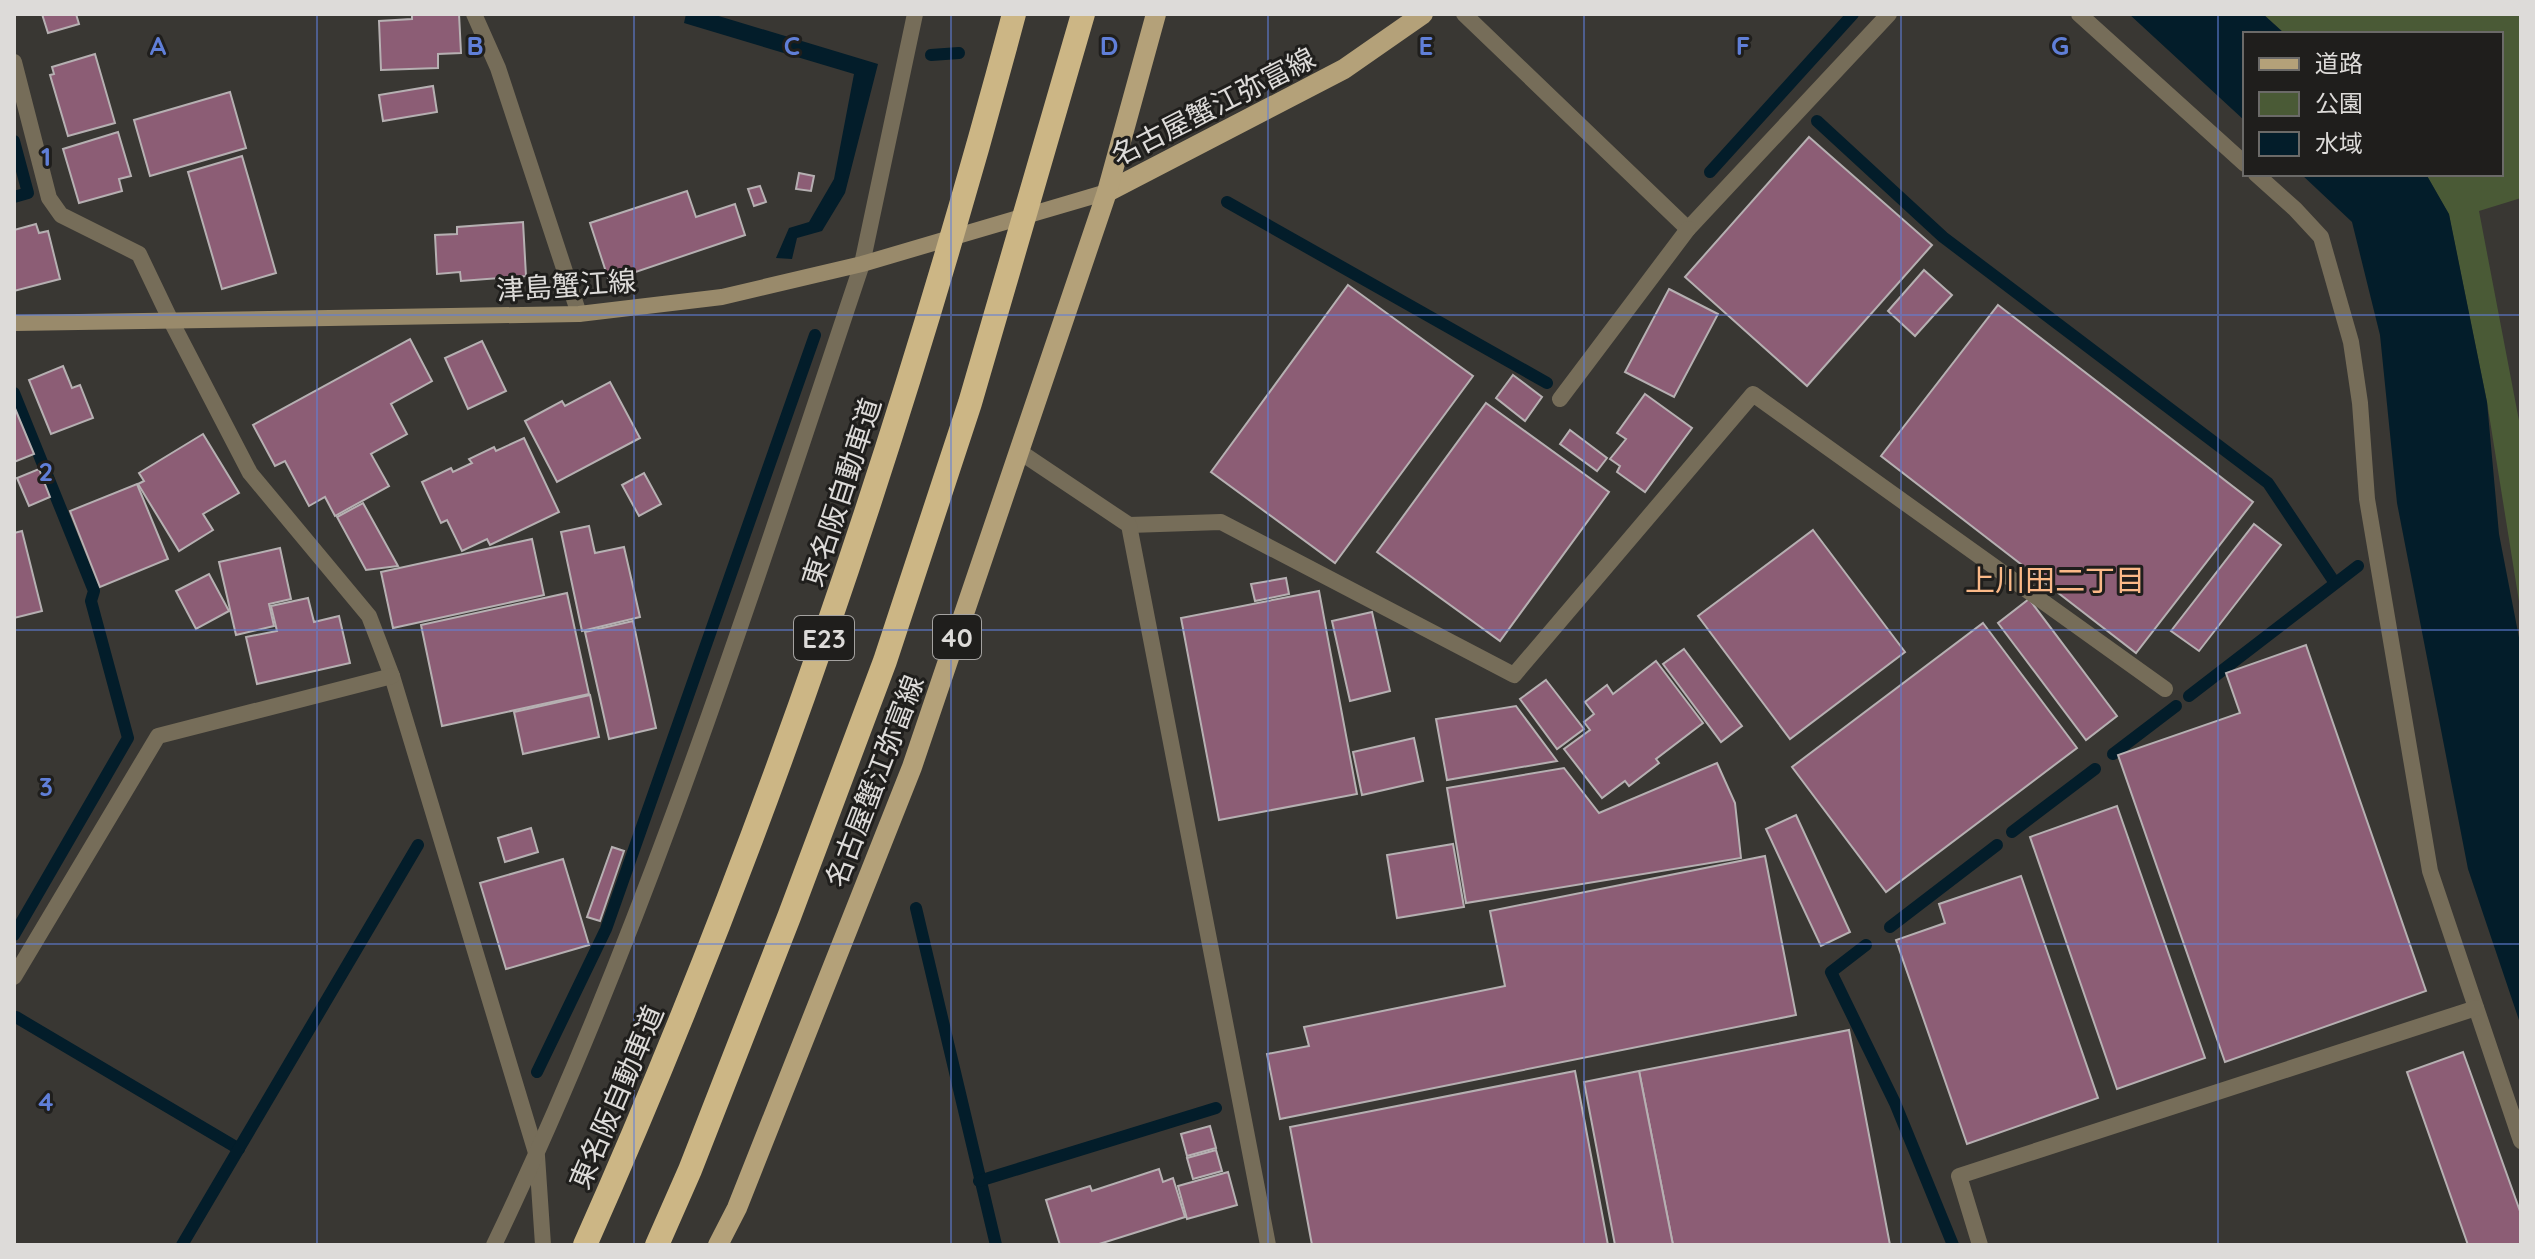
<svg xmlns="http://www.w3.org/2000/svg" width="2535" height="1259" viewBox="0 0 2535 1259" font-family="Quicksand,'Noto Sans JP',sans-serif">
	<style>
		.green { fill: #4a5a36 }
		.water { fill: #031d2a }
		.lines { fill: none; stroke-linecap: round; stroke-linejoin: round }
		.stream { stroke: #031d2a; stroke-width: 12 }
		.building { fill: #8c5d75; stroke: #b6b0b2; stroke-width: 2 }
		.service { stroke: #766d59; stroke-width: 16 }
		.minor { stroke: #766d59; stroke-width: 16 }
		.tertiary { stroke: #766d59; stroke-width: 16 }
		.secondary { stroke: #998a6b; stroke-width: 16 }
		.primary { stroke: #b4a179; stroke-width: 20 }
		.motorway-bridge { stroke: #ccb685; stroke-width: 24 }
		.grid { fill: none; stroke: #607fd8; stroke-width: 2; stroke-opacity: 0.55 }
		.labels { text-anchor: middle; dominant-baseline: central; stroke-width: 6; stroke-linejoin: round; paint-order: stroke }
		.shield { fill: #1f1e1c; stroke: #a4a2a0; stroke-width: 2 }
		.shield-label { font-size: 26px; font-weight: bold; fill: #dddbd9 }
		.street-label { font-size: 28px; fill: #dddbd9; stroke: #1f1e1c }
		.neighbourhood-label { font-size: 30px; fill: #fbb988; stroke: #1f1e1c }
		.grid-label { font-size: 26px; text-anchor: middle; font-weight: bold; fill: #607fd8; stroke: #1f1e1c; stroke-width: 6; stroke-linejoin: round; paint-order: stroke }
	</style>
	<rect width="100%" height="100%" fill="#393733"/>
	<path class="green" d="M2263,14H2521V198L2479,211L2521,431V614L2487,402L2449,215L2426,174H2501V34H2285Z"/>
	<g class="water">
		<path d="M686,14H712L878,64L845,193L822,231L797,238L792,259L776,258L789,228L809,222L834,179L854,74L684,23Z"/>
		<path d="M2129,14H2263L2285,34H2245V121Z"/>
		<path d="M2301,174H2426L2449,214L2487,402L2499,534L2521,648V1026L2468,869L2397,503L2380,335L2352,222Z"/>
	</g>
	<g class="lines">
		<g class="stream">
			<path d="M931,55L959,53"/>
			<path d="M1817,121L1943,237L2268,483L2335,583"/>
			<path d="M14,141L28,193L14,197"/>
			<path d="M1710,172L1853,14"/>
			<path d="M1227,202L1547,383"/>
			<path d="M14,393L94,591L91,601L128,738L14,935"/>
			<path d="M2189,696L2358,566"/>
			<path d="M2113,754L2176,706"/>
			<path d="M2012,832L2095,769"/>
			<path d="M916,908L996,1245"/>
			<path d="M1890,927L1997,845"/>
			<path d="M1866,945L1831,972L1895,1103L1953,1245"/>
			<path d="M16,1017L239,1149"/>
			<path d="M537,1072L606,929L815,335"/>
			<path d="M979,1181L1216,1108"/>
			<path d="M182,1245L418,845"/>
		</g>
	</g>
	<g class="building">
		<path d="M42,14H76L79,24L48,33Z"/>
		<path d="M412,14H459L461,53L438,54V68L381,70L379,21L412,19Z"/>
		<path d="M95,54L115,123L68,136L50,75L54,74L52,67Z"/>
		<path d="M433,86L437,112L383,121L379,95Z"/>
		<path d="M230,92L246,148L150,176L134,120Z"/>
		<path d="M118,132L131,176L119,179L122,191L79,203L63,149Z"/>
		<path d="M1809,137L1932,245L1807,386L1685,277Z"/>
		<path d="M242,156L276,273L222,289L188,172Z"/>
		<path d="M799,173L814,176L811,191L796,189Z"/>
		<path d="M760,186L766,202L754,206L748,189Z"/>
		<path d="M687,191L696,217L735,204L745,235L609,281L590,223Z"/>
		<path d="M523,222L526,276L461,281L460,272L437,274L435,235L457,234V227Z"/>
		<path d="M36,224L39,233L48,231L60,279L14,291V230Z"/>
		<path d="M1924,270L1952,295L1915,336L1888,311Z"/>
		<path d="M1348,285L1473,376L1335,563L1211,472Z"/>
		<path d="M1669,289L1718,314L1674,397L1625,372Z"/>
		<path d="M1998,305L2253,502L2136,653L1881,456Z"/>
		<path d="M410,339L432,381L391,404L407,434L371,454L389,486L335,516L325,497L309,506L285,461L275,466L253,425Z"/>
		<path d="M482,341L506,391L468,409L445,358Z"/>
		<path d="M63,366L72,388L80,385L93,418L51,434L29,380Z"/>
		<path d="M1513,375L1542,397L1525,421L1496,398Z"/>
		<path d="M610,382L640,438L557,482L525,421L562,401L565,406Z"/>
		<path d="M1645,394L1692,428L1645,492L1617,472L1620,466L1610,459L1626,439L1617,433Z"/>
		<path d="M1486,403L1609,492L1500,641L1377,552Z"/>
		<path d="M14,406L34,454L14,462Z"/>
		<path d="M1570,430L1607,458L1597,471L1560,444Z"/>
		<path d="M203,434L239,493L203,514L213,530L179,551L138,484L144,481L139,473Z"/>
		<path d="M524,438L559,512L490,545L487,539L462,551L447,520L441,523L422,482L451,468L453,472L472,463L469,459L494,447L496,451Z"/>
		<path d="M39,469L50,497L29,506L17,478Z"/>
		<path d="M644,473L661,504L639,516L622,485Z"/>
		<path d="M137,484L168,559L100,587L70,511Z"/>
		<path d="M363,503L398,566L366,570L337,517Z"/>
		<path d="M2254,524L2281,545L2199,651L2171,631Z"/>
		<path d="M589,526L595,553L624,547L640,617L582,631L561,532Z"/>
		<path d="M1813,530L1905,652L1790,739L1698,616Z"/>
		<path d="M22,531L42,611L14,618V533Z"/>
		<path d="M532,539L544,595L393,628L381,572Z"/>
		<path d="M280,548L291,599L269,604L274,626L236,635L219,562Z"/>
		<path d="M209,574L229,611L196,629L176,591Z"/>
		<path d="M1286,578L1289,594L1255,601L1251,584Z"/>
		<path d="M1319,591L1357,794L1219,820L1181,618Z"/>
		<path d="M567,593L589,694L442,726L421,625Z"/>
		<path d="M308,598L314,622L339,616L350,663L257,684L246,637L277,631L271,606Z"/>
		<path d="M2029,599L2117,716L2086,740L1998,623Z"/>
		<path d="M1372,612L1390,691L1350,701L1332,621Z"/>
		<path d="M633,621L656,728L609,739L585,632Z"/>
		<path d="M1983,623L2077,748L1886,892L1792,767Z"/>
		<path d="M2306,645L2426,991L2225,1062L2118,755L2240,713L2226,673Z"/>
		<path d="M1684,649L1742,726L1721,742L1663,664Z"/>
		<path d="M1656,661L1703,723L1656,759L1659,763L1629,786L1625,781L1602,798L1564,749L1590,730L1584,722L1594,714L1585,702L1607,685L1613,694Z"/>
		<path d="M1546,680L1584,729L1557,749L1520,699Z"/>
		<path d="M590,695L599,737L523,754L514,712Z"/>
		<path d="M1516,706L1557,761L1447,780L1436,719Z"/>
		<path d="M1414,738L1423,781L1362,795L1353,752Z"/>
		<path d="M1717,763L1735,803L1741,858L1466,903L1447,788L1564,768L1599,813Z"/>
		<path d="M2117,806L2205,1058L2117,1089L2030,837Z"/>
		<path d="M1796,815L1850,932L1821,946L1766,829Z"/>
		<path d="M531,828L538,852L505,862L498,838Z"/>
		<path d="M1453,844L1464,907L1397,918L1387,855Z"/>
		<path d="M612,847L624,851L600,921L587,917Z"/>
		<path d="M1765,856L1796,1015L1280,1119L1267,1054L1309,1046L1304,1027L1505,986L1490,911Z"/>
		<path d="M563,859L589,945L506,969L480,883Z"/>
		<path d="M2021,876L2098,1098L1967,1144L1896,940L1945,923L1939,904Z"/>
		<path d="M1849,1030L1890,1245H1673L1639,1071Z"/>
		<path d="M2463,1052L2521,1214V1245H2468L2407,1072Z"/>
		<path d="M1575,1071L1608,1245H1312L1290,1127Z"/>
		<path d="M1639,1071L1673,1245H1615L1584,1082Z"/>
		<path d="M1210,1126L1216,1148L1187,1156L1181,1134Z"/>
		<path d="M1216,1150L1222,1171L1193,1179L1187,1158Z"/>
		<path d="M1159,1169L1163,1182L1173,1178L1185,1217L1096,1245H1060L1046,1200L1090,1186L1092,1191Z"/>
		<path d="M1228,1172L1237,1205L1187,1219L1178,1186Z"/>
	</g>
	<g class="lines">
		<g class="service">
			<path d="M862,264L915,14"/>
			<path d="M1129,525L1221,522L1514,675L1753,394L2165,689"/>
		</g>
		<g class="minor">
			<path d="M474,14L498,68L579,314"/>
			<path d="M1464,14L1688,229L1889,14"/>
			<path d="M2079,14L2245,164"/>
			<path d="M14,62L49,198L61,215L139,254L171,321L250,473L369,616L392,676L537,1156L543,1245"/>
			<path d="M2256,174L2295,209L2321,237L2351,342L2360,403L2367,499L2430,871L2521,1141"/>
			<path d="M1560,399L1688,229"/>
			<path d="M14,977L158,736L392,676"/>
			<path d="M494,1245C645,930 751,595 862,264"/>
			<path d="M1980,1245L1959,1176L2476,1008"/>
		</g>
		<path class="tertiary" d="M1020,452L1129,525L1268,1245"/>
		<path class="secondary" d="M14,323L579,314L722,297L862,264L1107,192"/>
		<g class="primary">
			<path d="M1107,192L1344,69L1423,14"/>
			<path d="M718,1245L737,1208L912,767L1107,192L1156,14"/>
		</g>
		<g class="motorway-bridge">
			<path d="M585,1245C762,847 902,434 1014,14"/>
			<path d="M657,1245L690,1170L789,917L885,661L970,403L1083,14"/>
		</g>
	</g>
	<path class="grid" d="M317,14V1245M634,14V1245M951,14V1245M1268,14V1245M1584,14V1245M1901,14V1245M2218,14V1245M14,315H2521M14,630H2521M14,944H2521"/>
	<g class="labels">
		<g class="shield">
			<rect x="933" y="615" width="48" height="44" rx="6"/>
			<rect x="794" y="616" width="60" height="44" rx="6"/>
		</g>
		<g class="shield-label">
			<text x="957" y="637">40</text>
			<text x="824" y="638">E23</text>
		</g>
		<g class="street-label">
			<text transform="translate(1213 106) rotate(-27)">名古屋蟹江弥富線</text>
			<text transform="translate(566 285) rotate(-4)">津島蟹江線</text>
			<text transform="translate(841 492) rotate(-72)">東名阪自動車道</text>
			<text transform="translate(874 781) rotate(-69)">名古屋蟹江弥富線</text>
			<text transform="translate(616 1097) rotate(-67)">東名阪自動車道</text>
		</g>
		<g class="neighbourhood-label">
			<text x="2055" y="580">上川田二丁目</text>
		</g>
	</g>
	<g class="grid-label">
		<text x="158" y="55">A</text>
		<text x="475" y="55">B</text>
		<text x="792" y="55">C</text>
		<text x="1109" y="55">D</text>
		<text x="1426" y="55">E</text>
		<text x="1743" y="55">F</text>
		<text x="2060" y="55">G</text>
		<text x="46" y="166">1</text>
		<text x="46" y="481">2</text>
		<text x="46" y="796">3</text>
		<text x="46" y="1111">4</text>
	</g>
	<rect width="2535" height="1259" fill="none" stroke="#dddbd9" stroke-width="32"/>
	<rect x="2243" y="32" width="260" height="144" fill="#1f1e1c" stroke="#6b6a68" stroke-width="2"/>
	<rect x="2259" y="58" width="40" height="12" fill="#b4a179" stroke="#6b6a68" stroke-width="2"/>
	<text x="2315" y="72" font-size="24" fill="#dddbd9">道路</text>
	<rect x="2259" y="92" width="40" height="24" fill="#4a5a36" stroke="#6b6a68" stroke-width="2"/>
	<text x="2315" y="112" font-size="24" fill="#dddbd9">公園</text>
	<rect x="2259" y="132" width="40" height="24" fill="#031d2a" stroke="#6b6a68" stroke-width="2"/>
	<text x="2315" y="152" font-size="24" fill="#dddbd9">水域</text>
</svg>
